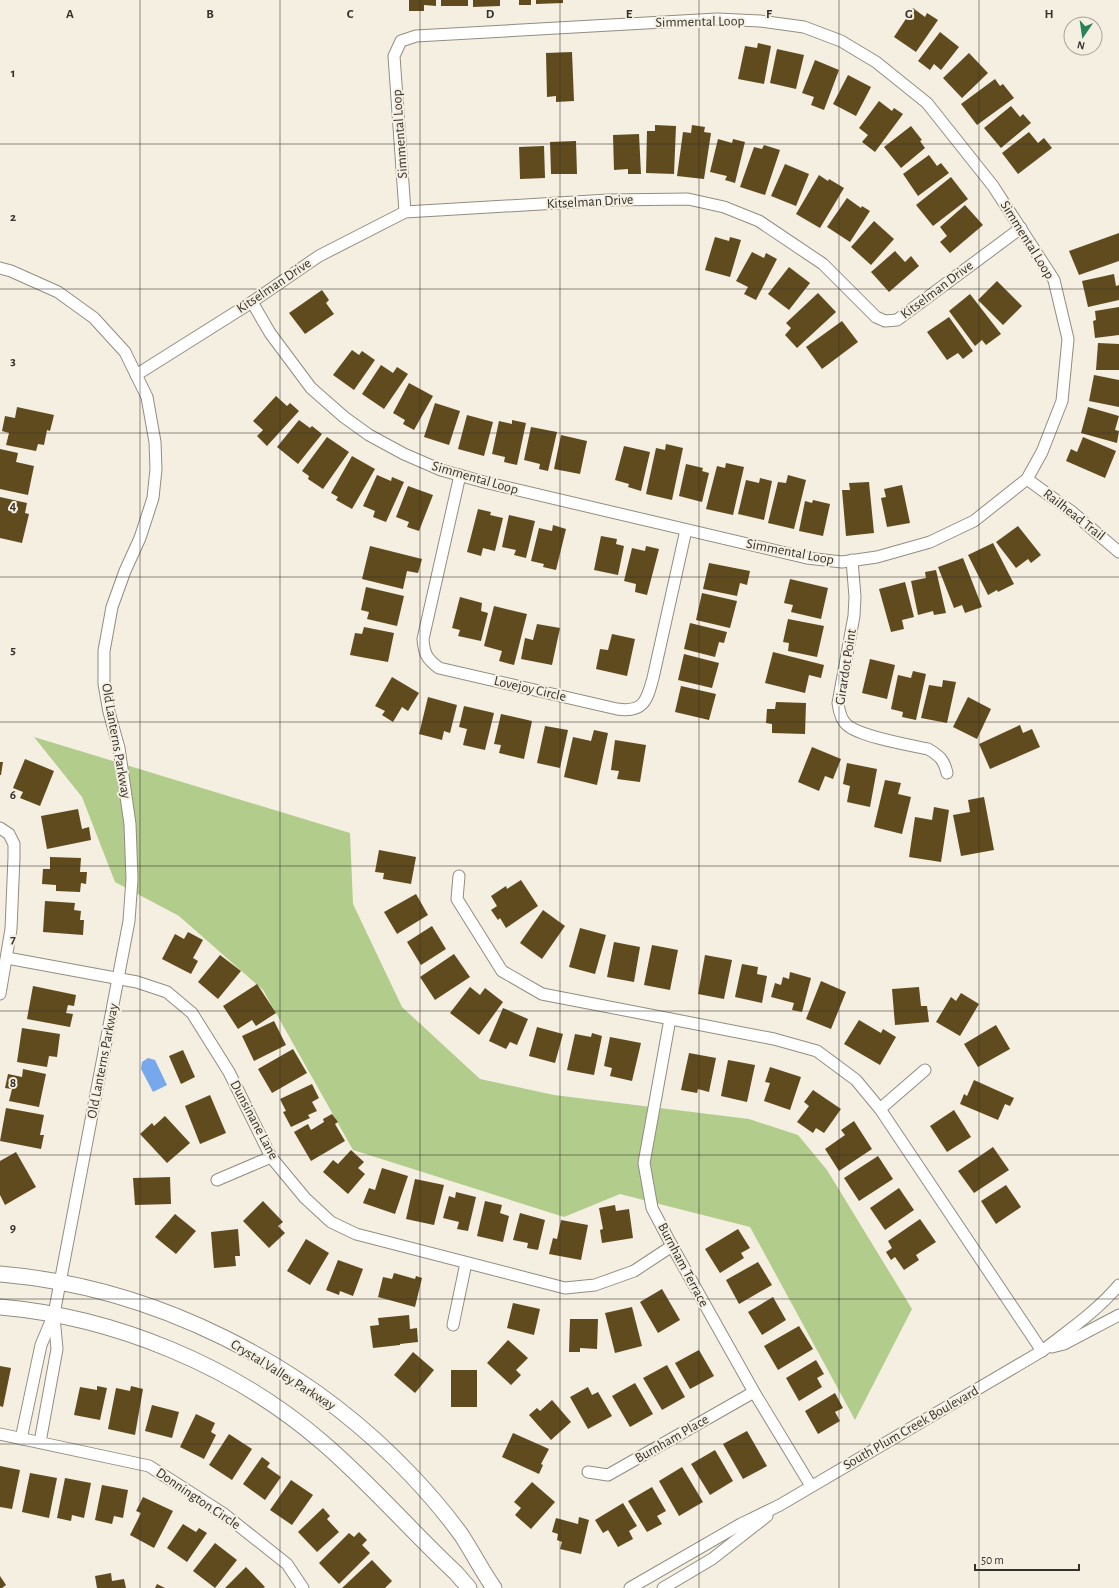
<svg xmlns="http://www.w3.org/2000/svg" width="1119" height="1588" viewBox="0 0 1119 1588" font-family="'Alegreya Sans',sans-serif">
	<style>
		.green { fill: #b1cc8b }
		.water { fill: #76a8eb }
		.building { fill: #5f4b1e }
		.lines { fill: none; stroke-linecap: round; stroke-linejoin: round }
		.street-casing { stroke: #938d81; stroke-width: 13 }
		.secondary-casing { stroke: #938d81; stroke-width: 17 }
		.street { stroke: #fff; stroke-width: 11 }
		.secondary { stroke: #fff; stroke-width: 15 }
		.grid { fill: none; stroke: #35322d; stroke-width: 1; stroke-opacity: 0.55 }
		.labels { text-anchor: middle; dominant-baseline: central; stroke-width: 4; stroke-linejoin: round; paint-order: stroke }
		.street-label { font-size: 14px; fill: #35322d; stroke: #f5efe1 }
		.grid-label { font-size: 13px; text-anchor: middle; font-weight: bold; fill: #35322d; stroke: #f5efe1; stroke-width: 4; stroke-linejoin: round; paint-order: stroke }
	</style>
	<rect width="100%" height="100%" fill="#f5efe1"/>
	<path class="green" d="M34,737L350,833L353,904L402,1007L480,1079L554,1095L749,1119L798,1135L827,1170L912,1309L855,1420L750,1227L620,1194L564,1217L353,1150L263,990L179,916L115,882L82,797Z"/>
	<path class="water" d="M148,1058L155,1060L167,1085L153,1092L141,1069L142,1062Z"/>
	<g class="building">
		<path d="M409,0H436V6L424,5V11H409Z"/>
		<rect x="441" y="0" width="27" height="6"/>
		<path d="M473,0H500V6L473,7Z"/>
		<rect x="519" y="0" width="12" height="5"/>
		<path d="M536,0H563V3L536,4Z"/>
		<path d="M913,8L925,17L927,13L938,20L916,52L894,37Z"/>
		<path d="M940,32L959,47L941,70L934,64L930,70L918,61Z"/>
		<path d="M758,43L771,46L764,84L738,79L745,46L757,48Z"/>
		<path d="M777,49L804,55L796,89L770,83Z"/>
		<path d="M572,52L574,101L556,102V96L547,97L546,53Z"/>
		<path d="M969,53L988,73L962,98L943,78Z"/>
		<path d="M815,60L839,70L824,110L811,105L814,97L802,93Z"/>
		<path d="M848,75L871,87L856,116L833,104Z"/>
		<path d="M995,79L1000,86L1003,84L1014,98L977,125L961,104Z"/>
		<path d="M879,101L892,111L894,108L903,114L875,152L862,142L868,135L859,128Z"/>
		<path d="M1011,106L1020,117L1023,114L1031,123L1001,148L984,128Z"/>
		<path d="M655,125L676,126L674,174L646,173L647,131H655Z"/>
		<path d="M692,125L705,127L704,132L711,133L704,179L677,176L683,132L691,133Z"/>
		<path d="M911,126L922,140L920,141L925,148L901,168L884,147Z"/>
		<path d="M1029,132L1038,143L1044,138L1052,148L1018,174L1002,153Z"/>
		<path d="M639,134L641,174H628V169L614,170L613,135Z"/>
		<path d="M718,139L732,143L733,139L745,142L735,183L725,180L727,176L710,172Z"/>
		<path d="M576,141L577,174H551L550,142Z"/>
		<path d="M764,145L780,150L765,195L740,187L754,147L762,149Z"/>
		<path d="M544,146L545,178L520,179L519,147Z"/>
		<path d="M929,155L937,166L941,163L949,173L918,196L903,174Z"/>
		<path d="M785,164L809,174L796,206L771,196Z"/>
		<path d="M819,175L828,181L829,179L844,188L820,228L796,214Z"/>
		<path d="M951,177L968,199L933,226L916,205Z"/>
		<path d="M847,198L861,208L862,206L870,211L850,242L827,227Z"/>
		<path d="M965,205L983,225L950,253L940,242L947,236L940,227Z"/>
		<path d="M874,221L894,239L871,265L851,247Z"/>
		<path d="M1119,233V261L1079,275L1069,251Z"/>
		<path d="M715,237L729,241L730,237L741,240L730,277L705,270Z"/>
		<path d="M895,251L905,262L911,256L919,266L889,292L871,272Z"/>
		<path d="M752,252L764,258L766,253L777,259L756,300L744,294L748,287L736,281Z"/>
		<path d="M789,267L810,283L789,310L768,294Z"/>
		<path d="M1114,274L1116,286L1119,285V300L1088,307L1082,281Z"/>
		<path d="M997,281L1022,306L1003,325L978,300Z"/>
		<path d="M322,290L329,300L326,303L334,314L305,334L289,313Z"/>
		<path d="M818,293L836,312L797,348L785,335L791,328L786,323Z"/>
		<path d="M970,294L1001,334L986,345L982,340L975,346L949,311Z"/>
		<path d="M1119,307V335L1095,338L1093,321L1096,320L1095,311Z"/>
		<path d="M949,317L973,351L963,359L958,353L947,360L927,332Z"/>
		<path d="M842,321L858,342L822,369L806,347Z"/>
		<path d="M1098,343L1119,344V370H1096Z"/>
		<path d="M352,350L359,355L362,351L375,360L354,390L333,375Z"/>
		<path d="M381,365L393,373L397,367L408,374L384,409L362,394Z"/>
		<path d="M1094,375L1119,380V407L1089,401Z"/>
		<path d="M409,383L433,396L414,430L403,424L405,420L393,413Z"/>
		<path d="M276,396L287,406L290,403L299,411L267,446L257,436L263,430L253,421Z"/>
		<path d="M435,403L460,411L449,445L424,437Z"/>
		<path d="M17,407L54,415L50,431L47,430L44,445L38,444L36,451L6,445L9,433L2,431L5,416L15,418Z"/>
		<path d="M1088,407L1119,416L1115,430L1119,431L1117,443L1081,433Z"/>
		<path d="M467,415L493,422L484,456L458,449Z"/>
		<path d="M299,420L310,428L312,426L322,434L298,464L277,447Z"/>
		<path d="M512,420L526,423L517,465L504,462L505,457L492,454L499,421L512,424Z"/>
		<path d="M531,427L557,432L548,471L539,469L540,464L524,460Z"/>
		<path d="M561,435L587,441L580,474L554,469Z"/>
		<path d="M327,437L349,452L323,489L308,479L309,476L302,471Z"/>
		<path d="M1083,437L1116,451L1105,478L1066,461L1071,449L1077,452Z"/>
		<path d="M666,444L683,448L672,500L646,494L656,448L665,450Z"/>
		<path d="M624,446L650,452L641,491L628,487L629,484L615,480Z"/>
		<path d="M0,449L18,453L16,462L34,466L28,495L0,489Z"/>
		<path d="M352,456L375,469L352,509L336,500L338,497L331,493Z"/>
		<path d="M726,463L744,467L733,515L706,509L717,466L725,468Z"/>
		<path d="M686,464L703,468L702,471L709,473L702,502L679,496Z"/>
		<path d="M377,475L391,481L392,477L404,482L386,522L373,517L375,511L363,506Z"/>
		<path d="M788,475L806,480L794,529L768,523L778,482L786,483Z"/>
		<path d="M760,478L772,481L764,520L738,514L746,480L759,483Z"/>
		<path d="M869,482L874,533L846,536L842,490H850L849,483Z"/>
		<path d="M902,485L910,523L887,527L881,498L886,497L884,489Z"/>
		<path d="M408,486L433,495L419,531L407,527L409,522L396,517Z"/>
		<path d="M0,497L27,503L25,513L29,514L22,543L0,538Z"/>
		<path d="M813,500L830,504L823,536L799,531L805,501L812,503Z"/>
		<path d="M478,509L491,512L490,515L503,518L495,551L483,548L481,556L467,552Z"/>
		<path d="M509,515L535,521L526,558L514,555L516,550L502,547Z"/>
		<path d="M553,525L566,529L556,570L543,567L544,564L531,561L539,528L552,531Z"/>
		<path d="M1018,526L1041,555L1031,563L1028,559L1016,568L996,542Z"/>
		<path d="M601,536L617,539L616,544L624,546L618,575L594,570Z"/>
		<path d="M993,543L1014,584L998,592L997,590L988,595L968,555Z"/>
		<path d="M370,546L422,559L418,573L407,571L403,589L362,579Z"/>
		<path d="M646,546L659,549L647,595L635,592L636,584L624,581L632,548L645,551Z"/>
		<path d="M963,558L982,607L965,613L962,605L954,608L938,567Z"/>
		<path d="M709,563L750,571L747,585L740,583L737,596L703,589Z"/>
		<path d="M936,570L946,613L934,615L933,611L918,615L911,581L926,578L925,572Z"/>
		<path d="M790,579L828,588L821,619L791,612L793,605L784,603Z"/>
		<path d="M905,582L914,617L902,620L904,629L891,632L879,589Z"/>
		<path d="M366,587L404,596L397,626L367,619L369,612L361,610Z"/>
		<path d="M702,593L737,601L730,628L696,620Z"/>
		<path d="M460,597L482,603L481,611L488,613L481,641L458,636L460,630L452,628Z"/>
		<path d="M494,606L527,614L514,665L499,661L502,651L484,646Z"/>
		<path d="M788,619L824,626L817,657L788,651L789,643L783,642Z"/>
		<path d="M690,623L727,632L724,643L719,642L715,657L684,649Z"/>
		<path d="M537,624L560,628L552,665L521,659L525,638L533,640Z"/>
		<path d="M364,627L394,633L388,662L350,655L355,633L362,634Z"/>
		<path d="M612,634L635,639L627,676L596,669L600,649L608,650Z"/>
		<path d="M773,652L824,665L821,678L809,675L805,693L765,683Z"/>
		<path d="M684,654L719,663L712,688L678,680Z"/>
		<path d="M870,659L895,665L887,699L862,693Z"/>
		<path d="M913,671L926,674L916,720L902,717L903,712L891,709L898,675L911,678Z"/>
		<path d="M392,677L419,693L408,711L402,707L393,722L382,715L385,711L375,706Z"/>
		<path d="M943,680L956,682L947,723L921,718L929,685L942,687Z"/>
		<path d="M681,686L716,694L709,720L675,712Z"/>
		<path d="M428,697L457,705L450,733L444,731L442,740L419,734Z"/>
		<path d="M968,697L991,709L977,739L953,727Z"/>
		<path d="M776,702L806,703L805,734L772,733V724L766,723L767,709H775Z"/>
		<path d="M464,706L494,713L485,750L463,745L467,729L459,727Z"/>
		<path d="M501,714L532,721L524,759L499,753L501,745L494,744Z"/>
		<path d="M1020,725L1023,733L1032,729L1040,747L990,769L979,744Z"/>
		<path d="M545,726L568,730L560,768L537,763Z"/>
		<path d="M594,730L608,733L597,785L564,777L573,737L591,741Z"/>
		<path d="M615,740L646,745L640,782L617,779L619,771L611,770Z"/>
		<path d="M812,747L841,759L833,779L825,776L819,791L798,782Z"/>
		<path d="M25,759L54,771L40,806L20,798L23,792L13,788Z"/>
		<path d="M0,762H3L1,775H0Z"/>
		<path d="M847,763L877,769L870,807L847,802L850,786L843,784Z"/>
		<path d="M885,780L901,783L898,794L911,797L902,834L874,827Z"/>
		<path d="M984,797L994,850L961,856L953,815L970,812L968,800Z"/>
		<path d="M934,807L949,810L941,862L909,857L915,817L932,820Z"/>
		<path d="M78,809L82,829L89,827L91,840L47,849L41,816Z"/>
		<path d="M379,850L416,857L411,884L383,879L384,873L375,872Z"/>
		<path d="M50,857L81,858L80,872H87L86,884L81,883L80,892L56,891V885L42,884L43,869H50Z"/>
		<path d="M521,880L538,906L506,928L500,918L498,920L491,910L497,906L491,896L506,886L507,889Z"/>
		<path d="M416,894L428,915L397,934L384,912Z"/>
		<path d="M45,901L75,903L74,910L81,911L80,920H84L83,935L43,932Z"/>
		<path d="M543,910L565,926L542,959L520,943Z"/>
		<path d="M432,926L446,949L421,965L407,942Z"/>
		<path d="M580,928L606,935L595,974L569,967Z"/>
		<path d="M188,932L203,940L193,958L198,961L191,974L162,959L175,934L184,939Z"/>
		<path d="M614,942L640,947L634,982L607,977Z"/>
		<path d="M652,945L678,950L670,990L644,985Z"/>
		<path d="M454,954L470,977L435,1000L420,977Z"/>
		<path d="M220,955L241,971L218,999L198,982Z"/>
		<path d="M705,955L732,960L724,999L698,994Z"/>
		<path d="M742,964L758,967L757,974L767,976L762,1003L735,997Z"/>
		<path d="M790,972L811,978L802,1012L792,1010L794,1003L771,997L775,983L781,985L783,977L789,979Z"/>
		<path d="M821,981L846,992L831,1029L806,1019Z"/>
		<path d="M257,984L276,1013L256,1026L252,1020L238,1029L223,1006Z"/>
		<path d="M33,986L76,995L74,1006L68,1005L66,1013L73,1014L70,1027L27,1019Z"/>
		<path d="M470,987L480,995L485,988L503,1002L479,1035L450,1013Z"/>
		<path d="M919,987L921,1006H927L929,1022L895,1025L892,989Z"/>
		<path d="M961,993L979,1004L960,1036L936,1022L951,997L956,1001Z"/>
		<path d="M503,1008L528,1019L517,1045L510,1042L506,1049L489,1041Z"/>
		<path d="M859,1020L881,1033L883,1029L896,1037L880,1065L844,1044Z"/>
		<path d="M274,1021L286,1045L254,1061L242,1036Z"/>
		<path d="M996,1025L1010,1049L978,1067L964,1044Z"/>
		<path d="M537,1027L563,1034L555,1063L529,1056Z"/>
		<path d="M22,1028L60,1034L57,1057L49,1056L47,1067L17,1062Z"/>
		<path d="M592,1033L602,1036L594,1075L567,1070L575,1034L591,1037Z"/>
		<path d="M610,1037L641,1043L632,1081L610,1076L612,1068L604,1066Z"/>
		<path d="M293,1049L307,1073L272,1093L258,1069Z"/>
		<path d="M183,1050L195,1077L181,1084L169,1056Z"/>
		<path d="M689,1053L716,1058L709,1092L698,1089L697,1093L681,1090Z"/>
		<path d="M728,1060L755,1065L747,1102L721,1096Z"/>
		<path d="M770,1067L801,1077L790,1110L764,1101L770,1083L765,1082Z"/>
		<path d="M23,1069L46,1074L39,1107L9,1101L12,1089L5,1088L8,1074L22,1077Z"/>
		<path d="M974,1080L1014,1098L1010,1106L1005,1104L998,1120L960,1104L964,1094L967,1096Z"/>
		<path d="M312,1084L319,1098L312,1102L317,1111L308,1115L310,1118L291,1127L283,1112L286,1111L280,1099Z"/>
		<path d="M813,1090L841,1109L824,1133L816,1128L813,1133L797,1122L809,1106L804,1102Z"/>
		<path d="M210,1095L226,1133L200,1144L185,1106Z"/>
		<path d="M6,1108L44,1115L40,1135H44L41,1149L0,1141Z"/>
		<path d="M954,1110L971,1137L947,1152L930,1126Z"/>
		<path d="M332,1114L338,1122L335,1124L345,1141L311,1161L294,1132L308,1124L311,1130L324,1122L323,1119Z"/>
		<path d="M165,1116L190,1143L167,1163L140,1134L152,1123L154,1126Z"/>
		<path d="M854,1121L872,1149L839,1171L825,1149L845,1135L841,1130Z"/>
		<path d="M993,1147L1009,1170L974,1193L958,1171Z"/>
		<path d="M351,1150L364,1162L358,1168L365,1174L348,1194L323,1172L333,1160L338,1164Z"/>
		<path d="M16,1152L36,1187L5,1205L0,1195V1161Z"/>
		<path d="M878,1156L893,1179L859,1201L844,1178Z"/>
		<path d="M382,1168L408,1176L395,1214L363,1203L369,1188L375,1190Z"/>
		<path d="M170,1177L171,1204L135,1205L133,1178Z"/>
		<path d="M415,1179L444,1185L434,1225L406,1219Z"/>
		<path d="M1006,1185L1021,1207L996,1224L981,1201Z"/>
		<path d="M899,1188L914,1210L885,1230L870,1208Z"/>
		<path d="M456,1192L476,1197L468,1231L457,1229L459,1222L443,1218L449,1196L455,1198Z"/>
		<path d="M263,1201L283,1222L278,1226L285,1233L269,1248L243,1221Z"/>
		<path d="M485,1201L502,1205L500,1213L509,1216L503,1242L477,1236Z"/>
		<path d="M615,1205L616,1211L629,1209L633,1238L602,1243L600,1230L603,1229L599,1208Z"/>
		<path d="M520,1213L545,1220L538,1250L527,1248L528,1243L513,1240Z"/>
		<path d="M175,1214L196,1231L176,1254L155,1237Z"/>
		<path d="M920,1219L936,1242L916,1255L919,1260L904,1270L895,1257L891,1260L886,1252L892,1248L888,1241Z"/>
		<path d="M561,1220L588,1225L581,1260L549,1254L553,1238L557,1239Z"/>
		<path d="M238,1229L240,1256H235L236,1266L214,1268L211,1232Z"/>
		<path d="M738,1229L750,1248L741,1253L744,1258L720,1273L705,1249Z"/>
		<path d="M306,1239L329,1253L310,1285L287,1271Z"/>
		<path d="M338,1260L363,1269L353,1296L340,1291L339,1295L326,1290Z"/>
		<path d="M758,1262L772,1285L739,1304L726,1280Z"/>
		<path d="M394,1273L415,1279L416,1276L422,1278L415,1307L378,1297L383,1277L392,1279Z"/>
		<path d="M662,1289L680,1320L658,1333L640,1302Z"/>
		<path d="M773,1297L786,1320L762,1335L748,1312Z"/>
		<path d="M513,1303L540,1309L534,1335L507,1328Z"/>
		<path d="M632,1307L642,1346L615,1353L605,1313Z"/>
		<path d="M409,1315L410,1329L417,1328L418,1342L400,1344V1345L373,1348L370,1326L379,1325L378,1318Z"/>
		<path d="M570,1319H598L597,1349L580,1348V1352H569Z"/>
		<path d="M799,1326L813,1349L778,1370L764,1346Z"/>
		<path d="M508,1340L528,1358L516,1370L521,1375L511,1385L487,1363Z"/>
		<path d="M699,1350L714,1376L690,1389L675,1363Z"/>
		<path d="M413,1352L434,1370L415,1393L394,1375Z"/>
		<path d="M816,1360L824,1374L817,1378L822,1387L799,1401L786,1378Z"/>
		<path d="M667,1365L685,1397L662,1410L643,1378Z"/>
		<path d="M0,1366L11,1368L3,1407L0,1406Z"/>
		<rect x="451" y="1370" width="26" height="37"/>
		<path d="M635,1383L653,1414L630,1427L612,1396Z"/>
		<path d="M97,1386L107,1388L100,1420L74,1415L80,1387L97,1390Z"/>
		<path d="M131,1386L143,1389L135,1435L108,1429L116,1388L130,1391Z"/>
		<path d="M588,1387L592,1395L598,1392L612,1416L588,1429L570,1397Z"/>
		<path d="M835,1393L843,1408L835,1412L840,1421L818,1434L805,1411Z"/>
		<path d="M552,1400L571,1422L551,1440L529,1415L537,1408L540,1411Z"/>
		<path d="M152,1405L179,1412L172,1438L145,1431Z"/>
		<path d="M196,1414L215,1423L211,1432L216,1435L204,1459L180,1447Z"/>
		<path d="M747,1431L767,1466L743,1479L723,1444Z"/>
		<path d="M513,1433L549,1449L541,1464L543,1465L539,1474L502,1457Z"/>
		<path d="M229,1434L252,1449L232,1480L209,1465Z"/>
		<path d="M715,1450L733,1481L710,1495L691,1464Z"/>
		<path d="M262,1457L270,1463L267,1467L281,1477L265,1500L243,1484Z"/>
		<path d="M0,1466L20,1470L12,1509L0,1507Z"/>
		<path d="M682,1467L703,1502L679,1516L659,1481Z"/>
		<path d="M30,1473L57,1478L49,1518L22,1512Z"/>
		<path d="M65,1478L91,1483L84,1518L72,1515L71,1521L57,1518Z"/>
		<path d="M291,1480L313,1495L292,1525L270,1510Z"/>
		<path d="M532,1482L555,1502L531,1529L515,1515L521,1508L514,1502Z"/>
		<path d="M102,1485L128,1490L123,1518L114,1516L112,1524L95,1520Z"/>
		<path d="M652,1487L666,1511L657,1516L662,1524L647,1532L628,1501Z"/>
		<path d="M143,1497L173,1511L154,1548L130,1535L141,1513L136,1511Z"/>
		<path d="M623,1503L637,1526L629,1531L633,1539L618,1547L608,1530L603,1533L595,1520Z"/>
		<path d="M323,1508L330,1516L327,1519L339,1532L317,1552L298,1532Z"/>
		<path d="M579,1517L589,1520L581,1554L560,1549L562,1542L557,1540L558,1534L552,1532L556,1518L578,1524Z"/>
		<path d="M183,1524L196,1532L199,1528L207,1533L187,1562L167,1548Z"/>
		<path d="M359,1532L367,1540L362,1545L370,1553L339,1584L319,1563L349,1533L354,1537Z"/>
		<path d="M215,1543L237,1560L215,1588L193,1571Z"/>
		<path d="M372,1560L392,1581L385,1588H342Z"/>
		<path d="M246,1567L265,1587L263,1588H225Z"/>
		<path d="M111,1573L112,1581L124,1579L126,1588H97L95,1576Z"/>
		<path d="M0,1576L6,1585L2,1588H0Z"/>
		<path d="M157,1584L165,1588H155Z"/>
	</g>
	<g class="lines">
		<g class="street-casing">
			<g id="street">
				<path d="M0,268L11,271L58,292L94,318L125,352L147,397L155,442L156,469L153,498L140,538L125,571L112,607L104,651V684L109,712L119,748L130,824L132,879L129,921L54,1314L41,1345L21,1439"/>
				<path d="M252,302L270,333L311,388L344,417L369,435L404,454L441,470L484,482L807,558L842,562L877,557L930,542L974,521L1027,479L1042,452L1062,401L1068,339L1054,280L993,186L927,103L876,62L841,41L804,27L760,21L717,19L416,36L401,41L394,56L405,212"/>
				<path d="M136,375L252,302L319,256L405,212L608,200L688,199L724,207L759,221L823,264L876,317L885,321L897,320L1021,228"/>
				<path d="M460,475L423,639C424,654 427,659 439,668L617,709C644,713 647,700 653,678L686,530"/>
				<path d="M1027,479L1072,512L1119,552"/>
				<path d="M852,560L855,597L854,616L838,703C839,711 841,720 847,725C861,737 909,745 928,749C940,756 944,760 947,773"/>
				<path d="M0,828L9,834L14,844V857L11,929L0,994"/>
				<path d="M459,876L457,899L502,971L542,994L774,1039L817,1051L856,1080L880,1109L1042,1351"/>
				<path d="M7,958L137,982L167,992L192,1013L229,1072L271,1157L305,1198L331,1222L356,1234L565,1288L595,1285L634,1271L672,1246"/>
				<path d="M670,1019L644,1163L652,1208L672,1246L754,1392L811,1486"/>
				<path d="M880,1109L925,1070"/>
				<path d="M217,1180L271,1157"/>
				<path d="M453,1325L466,1263"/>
				<path d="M1052,1347L1064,1344L1119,1315"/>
				<path d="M0,1434L149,1466L224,1514L287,1564L303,1588"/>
				<path d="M40,1442L57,1349L54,1317"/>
				<path d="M588,1472L608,1475L754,1392"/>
				<path d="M630,1588L741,1524L780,1505L1042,1351C1069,1330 1097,1311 1119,1285"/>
				<path d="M663,1588L712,1559L767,1516"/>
			</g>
		</g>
		<g class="secondary-casing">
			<g id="secondary">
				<path d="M0,1274C154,1287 305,1363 411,1475C429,1494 447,1515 462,1536C473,1553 482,1571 494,1588"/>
				<path d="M0,1307C115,1317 234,1366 322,1442C369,1482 410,1530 456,1573L469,1588"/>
			</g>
		</g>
		<use href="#street" class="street"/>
		<use href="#secondary" class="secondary"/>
	</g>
	<path class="grid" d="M140,0V1588M280,0V1588M420,0V1588M560,0V1588M699,0V1588M839,0V1588M979,0V1588M0,144H1119M0,289H1119M0,433H1119M0,577H1119M0,722H1119M0,866H1119M0,1011H1119M0,1155H1119M0,1299H1119M0,1444H1119"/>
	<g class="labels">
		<g class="street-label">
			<text transform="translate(700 22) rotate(-1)">Simmental Loop</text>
			<text transform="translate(400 134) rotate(-94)">Simmental Loop</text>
			<text transform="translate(590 202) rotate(-3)">Kitselman Drive</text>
			<text transform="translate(1027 240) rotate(58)">Simmental Loop</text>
			<text transform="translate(274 286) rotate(-34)">Kitselman Drive</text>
			<text transform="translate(937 290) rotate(-37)">Kitselman Drive</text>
			<text transform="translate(475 478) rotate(16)">Simmental Loop</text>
			<text transform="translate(1074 515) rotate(38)">Railhead Trail</text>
			<text transform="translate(790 552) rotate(11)">Simmental Loop</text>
			<text transform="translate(846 667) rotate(-81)">Girardot Point</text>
			<text transform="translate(530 689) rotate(13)">Lovejoy Circle</text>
			<text transform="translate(116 741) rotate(80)">Old Lanterns Parkway</text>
			<text transform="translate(103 1061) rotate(-79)">Old Lanterns Parkway</text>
			<text transform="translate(254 1120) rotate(62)">Dunsinane Lane</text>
			<text transform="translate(683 1265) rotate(62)">Burnham Terrace</text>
			<text transform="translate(283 1375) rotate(32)">Crystal Valley Parkway</text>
			<text transform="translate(911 1428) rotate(-30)">South Plum Creek Boulevard</text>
			<text transform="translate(672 1439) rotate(-30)">Burnham Place</text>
			<text transform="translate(198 1499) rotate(34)">Donnington Circle</text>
		</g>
	</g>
	<g class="grid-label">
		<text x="70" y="18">A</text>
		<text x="210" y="18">B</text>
		<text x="350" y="18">C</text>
		<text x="490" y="18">D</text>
		<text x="629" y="18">E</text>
		<text x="769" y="18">F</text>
		<text x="909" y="18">G</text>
		<text x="1049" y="18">H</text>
		<text x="13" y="77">1</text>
		<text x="13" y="221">2</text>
		<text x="13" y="365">3</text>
		<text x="13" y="510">4</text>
		<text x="13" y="654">5</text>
		<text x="13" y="799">6</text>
		<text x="13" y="943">7</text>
		<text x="13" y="1087">8</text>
		<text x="13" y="1232">9</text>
	</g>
	<g transform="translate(1083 36) rotate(193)"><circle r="19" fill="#f5efe1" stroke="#a8a399"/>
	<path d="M0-3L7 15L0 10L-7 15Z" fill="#28835a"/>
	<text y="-6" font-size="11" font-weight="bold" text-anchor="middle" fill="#35322d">N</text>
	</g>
	<path d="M975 1564v6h104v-6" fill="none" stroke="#35322d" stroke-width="2"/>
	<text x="981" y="1564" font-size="12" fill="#35322d" stroke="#f5efe1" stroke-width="3" paint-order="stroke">50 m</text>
</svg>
